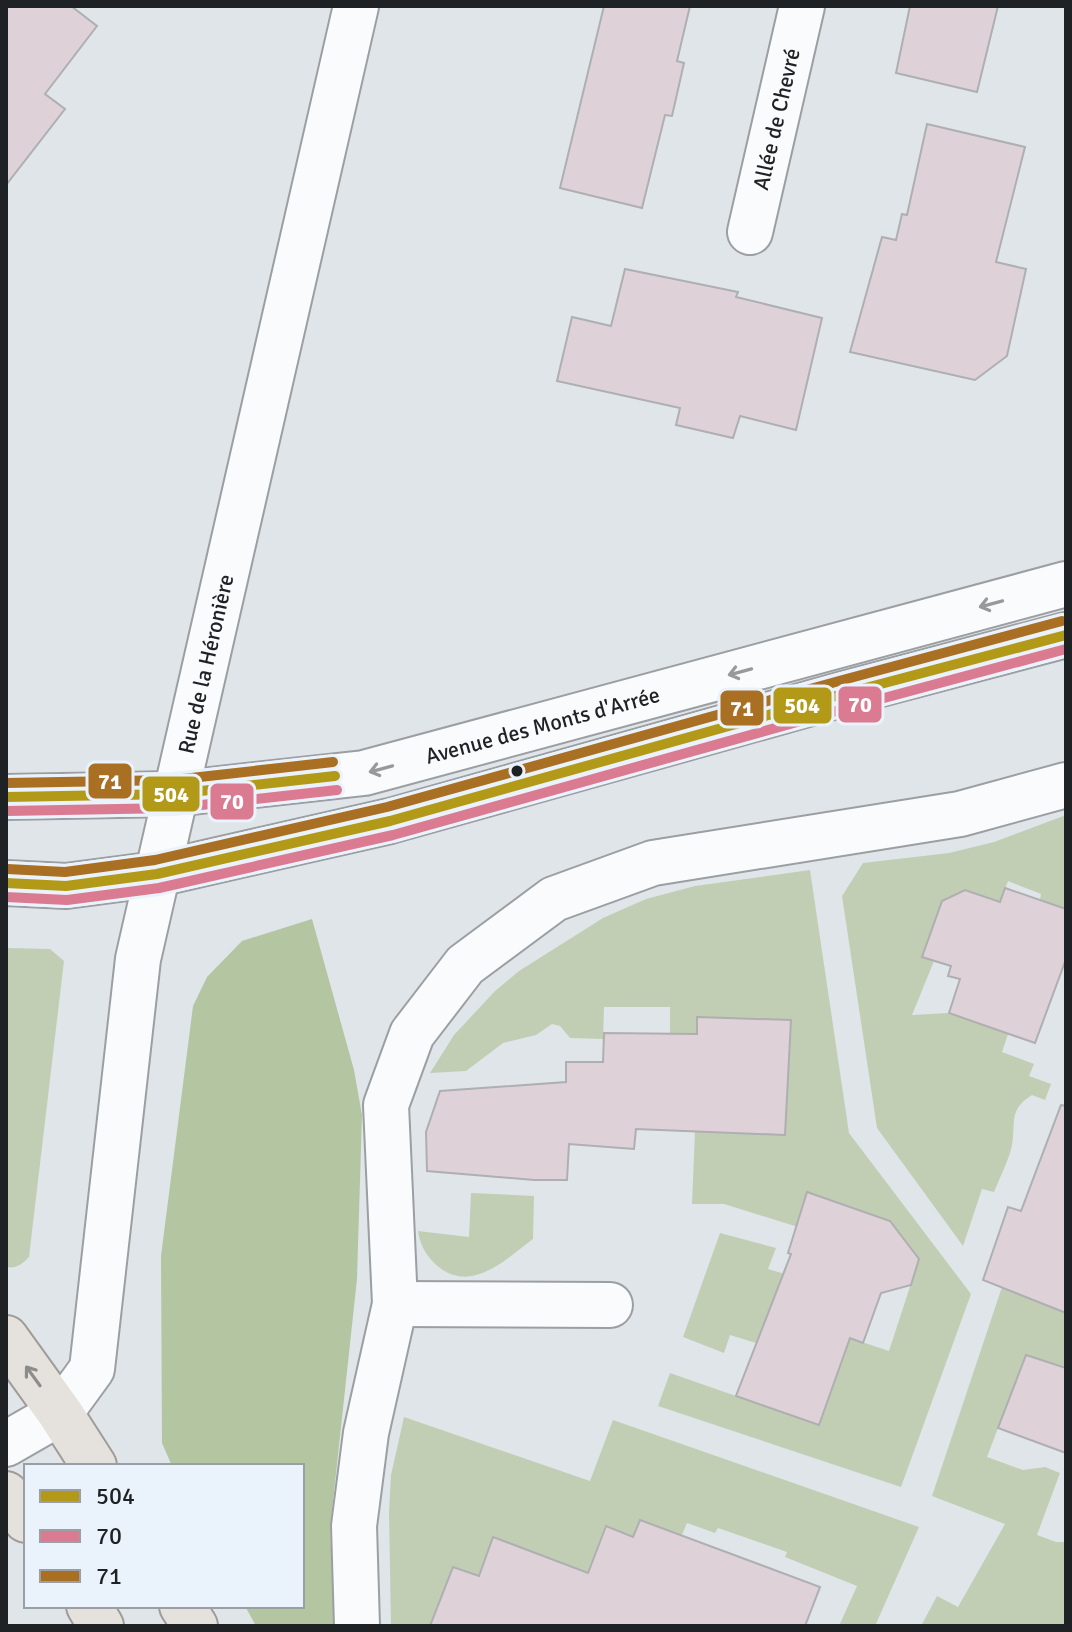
<svg xmlns="http://www.w3.org/2000/svg" width="1072" height="1632" viewBox="0 0 1072 1632" font-family="Signika,sans-serif">
	<style>
		.green { fill: #c1ceb4 }
		.forest { fill: #b4c5a2 }
		.building { fill: #ded2d8; stroke: #aeafb1; stroke-width: 2 }
		.lines { fill: none; stroke-linecap: round; stroke-linejoin: round }
		.minor-casing { stroke: #9b9fa2; stroke-width: 48 }
		.major-casing { stroke: #a19b97; stroke-width: 48 }
		.minor { stroke: #fafbfc; stroke-width: 44 }
		.major { stroke: #e5e2de; stroke-width: 44 }
		.bus-1-casing { stroke: #eaf2fb; stroke-width: 16 }
		.bus-2-casing { stroke: #eaf2fb; stroke-width: 16 }
		.bus-3-casing { stroke: #eaf2fb; stroke-width: 16 }
		.bus-1 { stroke: #b29a18; stroke-width: 10 }
		.bus-2 { stroke: #da7b91; stroke-width: 10 }
		.bus-3 { stroke: #a96f23; stroke-width: 10 }
		.oneway { stroke: #97999b }
		.oneway2 { stroke: #8c8c8b }
		.bus-dot { fill: #1f2225; stroke: #eaf2fb; stroke-width: 3 }
		.labels { text-anchor: middle; dominant-baseline: central; stroke-width: 8; stroke-linejoin: round; paint-order: stroke }
		.street-label { font-size: 22px; fill: #1f2225; stroke: #eaf2fb }
		.line-badge { stroke: #eaf2fb; stroke-width: 3 }
		.badge-label { font-size: 22px; text-anchor: middle; font-weight: bold; fill: #fff }
	</style>
	<rect width="100%" height="100%" fill="#e0e5ea"/>
	<g class="green">
		<path d="M1066,815V909L1040,900L1041,894L1008,881L1000,902L965,891L942,901L923,957L934,961L912,1015L949,1013L1008,1034L1002,1052L1034,1064L1029,1076L1051,1084L1045,1100L1032,1095C1008,1110 1016,1122 1012,1145C1009,1160 1000,1177 994,1192L982,1189L963,1246L877,1128L842,896L863,863L949,853L994,842Z"/>
		<path d="M810,870L849,1133L971,1294L901,1487L658,1406L670,1373L819,1425L850,1338L889,1351L919,1259L902,1236L798,1227L724,1204H692L695,1131L728,1118L786,1119L791,1020L697,1017V1034H670V1007H604L603,1039L570,1038L560,1026L552,1024L536,1035L503,1043L466,1071L430,1073L454,1035L495,991L519,971L603,918L646,899L695,886Z"/>
		<path d="M6,948L50,949L64,961L29,1257C22,1264 16,1269 6,1267Z"/>
		<path d="M471,1193L534,1196L533,1239C507,1258 473,1293 440,1268C428,1259 420,1246 418,1231L469,1237Z"/>
		<path d="M720,1233L776,1248L768,1269L795,1277L756,1343L730,1335L724,1353L683,1337Z"/>
		<path d="M1002,1287L1066,1313V1367L1026,1355L987,1457L1023,1470L1045,1467L1060,1473L1037,1535L1056,1542H1066V1626H921L937,1596L958,1607L1005,1524L932,1496Z"/>
		<path d="M404,1417L590,1481L613,1420L919,1527L875,1626H839L857,1586L785,1557L787,1552L718,1528L715,1533L687,1523L681,1537H633L605,1526L575,1606L530,1551L494,1537L479,1576L453,1567L430,1626H391L389,1513L391,1475Z"/>
	</g>
	<path class="forest" d="M312,919L354,1070L362,1115L357,1279L330,1529L335,1626H256L245,1606H302V1466H172L162,1443L161,1256L193,1006L207,977L242,941Z"/>
	<g class="building">
		<path d="M6,6H71L97,26L45,94L65,109L6,185Z"/>
		<path d="M604,6H690L677,61L684,63L672,116L665,115L642,208L560,188Z"/>
		<path d="M910,6H998L977,92L896,73Z"/>
		<path d="M927,124L1025,147L996,262L1026,269L1007,356L975,380L850,352L882,237L896,240L902,214L907,215Z"/>
		<path d="M625,269L738,292L736,297L822,318L796,430L740,416L733,438L676,425L680,408L557,381L572,317L611,326Z"/>
		<path d="M1005,888L1066,909V959L1035,1043L949,1013L960,979L948,976L951,966L922,957L942,901L965,890L1000,902Z"/>
		<path d="M697,1017L791,1020L785,1135L636,1129L634,1149L569,1144L567,1180H534L427,1171L426,1132L440,1091L566,1082V1062H603L604,1033L697,1034Z"/>
		<path d="M1061,1105L1066,1106V1313L983,1280L1008,1207L1021,1211Z"/>
		<path d="M807,1192L890,1221L919,1259L911,1285L881,1293L863,1343L850,1338L819,1425L736,1396L791,1254L788,1253Z"/>
		<path d="M1026,1355L1066,1368V1453L998,1428Z"/>
		<path d="M640,1520L820,1587L805,1626H430L453,1567L479,1576L493,1537L588,1573L606,1526L633,1537Z"/>
	</g>
	<g class="lines">
		<g class="minor-casing">
			<g id="minor">
				<path id="s1" d="M750,232L802,6"/>
				<path id="s2" d="M6,797L174,794L364,773L1066,584"/>
				<path d="M6,883L66,886L157,874L390,821L843,694L1066,635"/>
				<path d="M395,1304L610,1305"/>
				<path id="s3" d="M6,1444L60,1413L92,1369L138,959L356,6"/>
				<path d="M357,1626L354,1526L366,1433L395,1304L386,1105L412,1034L465,965L554,899L653,863L960,814L1066,785"/>
			</g>
		</g>
		<g class="major-casing">
			<g id="major">
				<path d="M6,1338L60,1413L94,1466"/>
				<path d="M6,1494L26,1520"/>
				<path d="M89,1606L101,1626"/>
				<path d="M182,1606L195,1626"/>
			</g>
		</g>
		<use href="#minor" class="minor"/>
		<use href="#major" class="major"/>
		<g class="bus-1-casing">
			<g id="bus-1">
				<path d="M6,797L174,794L335,776"/>
				<path d="M6,883L66,886L157,874L390,821L843,694L1066,635"/>
			</g>
		</g>
		<g class="bus-2-casing">
			<g id="bus-2">
				<path d="M6,811L174,808L337,790"/>
				<path d="M6,897L67,900L159,888L393,835L847,708L1066,649"/>
			</g>
		</g>
		<g class="bus-3-casing">
			<g id="bus-3">
				<path d="M6,783L173,780L333,762"/>
				<path d="M7,869L65,872L155,860L387,807L839,681L1062,621"/>
			</g>
		</g>
		<use href="#bus-1" class="bus-1"/>
		<use href="#bus-2" class="bus-2"/>
		<use href="#bus-3" class="bus-3"/>
	</g>
	<defs><path id="oneway-shaft" d="M-6 0H5M1.5-3L5.5 0L1.5 3" fill="none" stroke-width="1.6" stroke-linecap="round" stroke-linejoin="round" transform="scale(2)"/></defs>
	<g class="oneway">
		<use href="#oneway-shaft" transform="translate(991 604) rotate(165)"/>
		<use href="#oneway-shaft" transform="translate(740 672) rotate(165)"/>
		<use href="#oneway-shaft" transform="translate(381 769) rotate(165)"/>
	</g>
	<use class="oneway2" href="#oneway-shaft" transform="translate(33 1376) rotate(-126)"/>
	<circle class="bus-dot" cx="517" cy="771" r="7"/>
	<g class="labels">
		<g class="street-label">
			<text stroke="none"><textPath href="#s1" startOffset="116">Allée de Chevré</textPath></text>
			<text stroke="none"><textPath href="#s3" startOffset="832">Rue de la Héronière</textPath></text>
			<text stroke="none"><textPath href="#s2" startOffset="544">Avenue des Monts d'Arrée</textPath></text>
		</g>
	</g>
	<g class="line-badge">
		<rect x="837" y="685" width="46" height="39" rx="8" fill="#da7b91"/>
		<rect x="772" y="686" width="61" height="39" rx="8" fill="#b29a18"/>
		<rect x="719" y="689" width="46" height="38" rx="8" fill="#a96f23"/>
		<rect x="87" y="762" width="46" height="38" rx="8" fill="#a96f23"/>
		<rect x="141" y="775" width="60" height="38" rx="8" fill="#b29a18"/>
		<rect x="209" y="782" width="46" height="39" rx="8" fill="#da7b91"/>
	</g>
	<g class="badge-label">
		<text x="860" y="712">70</text>
		<text x="802" y="713">504</text>
		<text x="742" y="716">71</text>
		<text x="110" y="789">71</text>
		<text x="171" y="802">504</text>
		<text x="232" y="809">70</text>
	</g>
	<rect width="1072" height="1632" fill="none" stroke="#1f2225" stroke-width="16"/>
	<rect x="24" y="1464" width="280" height="144" fill="#eaf2fb" stroke="#999fa5" stroke-width="2"/>
	<rect x="40" y="1490" width="40" height="12" fill="#b29a18" stroke="#999fa5" stroke-width="2"/>
	<text x="96" y="1504" font-size="24" fill="#1f2225">504</text>
	<rect x="40" y="1530" width="40" height="12" fill="#da7b91" stroke="#999fa5" stroke-width="2"/>
	<text x="96" y="1544" font-size="24" fill="#1f2225">70</text>
	<rect x="40" y="1570" width="40" height="12" fill="#a96f23" stroke="#999fa5" stroke-width="2"/>
	<text x="96" y="1584" font-size="24" fill="#1f2225">71</text>
</svg>
